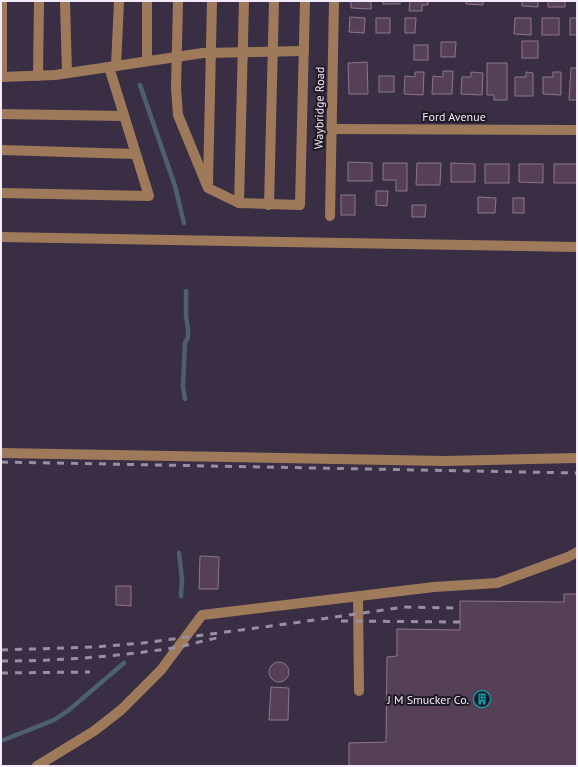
<svg xmlns="http://www.w3.org/2000/svg" width="578" height="767" viewBox="0 0 578 767" font-family="'PT Sans',sans-serif">
	<style>
		.lines { fill: none; stroke-linecap: round; stroke-linejoin: round }
		.stream { stroke: #4c6070; stroke-width: 4.5 }
		.building { fill: #554055; stroke: #8c768c }
		.minor { stroke: #9e7a5b; stroke-width: 10 }
		.rail { stroke: #998fa2; stroke-width: 3; stroke-dasharray: 7 7; stroke-linecap: butt }
		.labels { text-anchor: middle; dominant-baseline: central; stroke-width: 4; stroke-linejoin: round; paint-order: stroke }
		.street-label { font-size: 12px; fill: #f3ebfa; stroke: #1e1923 }
		.poi-label { font-size: 12px; fill: #f3ebfa; stroke: #1e1923; text-anchor: end }
	</style>
	<rect width="100%" height="100%" fill="#3a2e45"/>
	<g class="lines">
		<g class="stream">
			<path d="M140,85L175,186L184,223"/>
			<path d="M185,399L183,386L185,343L188,337V329L186,317V291"/>
			<path d="M179,553L182,579L181,596"/>
			<path d="M1,741L54,720L69,710L124,663"/>
		</g>
	</g>
	<g class="building">
		<path d="M351,1H371V9L351,8Z"/>
		<rect x="383" y="1" width="17" height="3"/>
		<path d="M410,1H428V5H422V11H409Z"/>
		<path d="M466,1H483V5L466,4Z"/>
		<path d="M522,1H538V7L522,6Z"/>
		<rect x="548" y="1" width="17" height="6"/>
		<path d="M350,17L365,18L364,33L349,32Z"/>
		<rect x="376" y="18" width="14" height="15"/>
		<path d="M405,18H416L415,33H405Z"/>
		<path d="M515,18H531V35L514,34Z"/>
		<rect x="542" y="18" width="17" height="17"/>
		<rect x="570" y="18" width="7" height="17"/>
		<rect x="522" y="41" width="16" height="17"/>
		<path d="M441,42H456L455,57H441Z"/>
		<rect x="414" y="45" width="14" height="15"/>
		<path d="M367,62L368,94H349L348,63Z"/>
		<path d="M487,63H507V100H494V95H487Z"/>
		<path d="M571,68H577V100H569Z"/>
		<path d="M443,71H453L452,94H432L433,76L443,77Z"/>
		<path d="M415,72H424L423,95L404,94L405,76L415,77Z"/>
		<path d="M471,72L483,73L482,95L461,94L462,77H471Z"/>
		<path d="M526,72L533,73V96H515V77H526Z"/>
		<path d="M553,72H561V95L543,94V77H553Z"/>
		<rect x="379" y="76" width="15" height="16"/>
		<path d="M348,162L372,163V181H348Z"/>
		<path d="M383,163H407V191H396V180H383Z"/>
		<path d="M417,163H441L440,185H416Z"/>
		<path d="M451,163L475,164V182H451Z"/>
		<rect x="485" y="164" width="24" height="19"/>
		<path d="M519,164H543V183L519,182Z"/>
		<rect x="554" y="164" width="23" height="19"/>
		<path d="M376,191H388L387,206L376,205Z"/>
		<rect x="341" y="195" width="14" height="20"/>
		<path d="M478,197L496,198L495,213H478Z"/>
		<rect x="513" y="198" width="11" height="15"/>
		<path d="M412,205H426L425,217H412Z"/>
		<path d="M200,556L219,557L218,589H199Z"/>
		<path d="M116,586H131V606L116,605Z"/>
		<path d="M564,594H577V766H349V743L386,742L387,657L397,656V629L460,630V601L564,602Z"/>
		<circle cx="279" cy="672" r="10"/>
		<path d="M271,687L289,688L288,720H269Z"/>
	</g>
	<g class="lines">
		<g class="minor">
			<path d="M2,1V77"/>
			<path d="M65,1L67,73"/>
			<path d="M178,1L176,88L178,115L208,188L239,203L300,205L305,1"/>
			<path d="M147,61V1"/>
			<path d="M116,66L119,1"/>
			<path d="M38,76L39,1"/>
			<path d="M1,77L55,75L203,53L304,51"/>
			<path d="M1,114L124,116"/>
			<path d="M332,129L577,130"/>
			<path d="M1,150L135,154"/>
			<path d="M208,184L212,1"/>
			<path d="M1,193L149,196L109,67"/>
			<path d="M239,203L244,1"/>
			<path d="M269,205L274,1"/>
			<path d="M330,216L334,1"/>
			<path d="M1,237L577,247"/>
			<path d="M1,453L444,461L577,458"/>
			<path d="M358,597L359,691"/>
			<path d="M37,766L94,731L121,710L161,670L202,615L434,587L497,583L568,557L577,552"/>
		</g>
		<g class="rail">
			<path d="M1,462L577,473"/>
			<path d="M341,621L460,622"/>
			<path d="M1,650L95,647L143,643L301,622L404,607L460,608"/>
			<path d="M1,661C56,661 111,657 166,649C183,647 200,641 217,638"/>
			<path d="M1,673L90,672"/>
		</g>
	</g>
	<defs>
		<g id="building-ring" transform="scale(0.9)"><circle r="9.5" fill="#1e1923" stroke="#0f9aa8" stroke-width="1.5"/><path d="M-4-6H4V6H1V3H-1V6H-4ZM-2.5-4.3h1.7v1.8h-1.7ZM.8-4.3h1.7v1.8H.8ZM-2.5-1h1.7V.8h-1.7ZM.8-1h1.7V.8H.8Z" fill="#0f9aa8"/></g>
	</defs>
	<g fill-rule="evenodd">
		<use href="#building-ring" x="482" y="699"/>
	</g>
	<g class="labels">
		<g class="street-label">
			<text transform="translate(319 108) rotate(-89)">Waybridge Road</text>
			<text x="454" y="116">Ford Avenue</text>
		</g>
		<g class="poi-label">
			<text x="469" y="699">J M Smucker Co.</text>
		</g>
	</g>
	<rect width="578" height="767" fill="none" stroke="#f3ebfa" stroke-width="4"/>
</svg>
